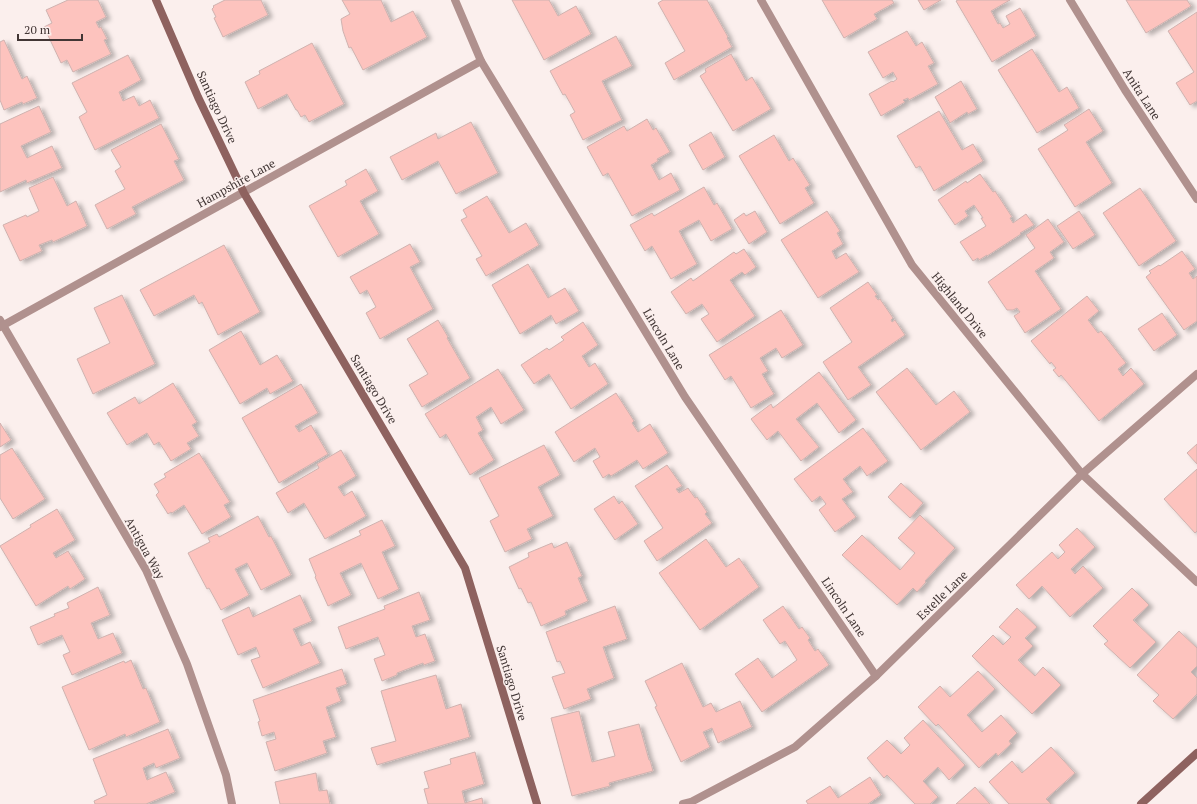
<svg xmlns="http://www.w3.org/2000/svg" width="1197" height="804" viewBox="0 0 1197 804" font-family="'PT Serif',serif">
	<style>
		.building { fill: #fdc3be; stroke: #cfb2af; filter: url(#shadow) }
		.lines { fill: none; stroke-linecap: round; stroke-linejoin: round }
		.street { stroke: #b0918e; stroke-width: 8 }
		.secondary { stroke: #8e625f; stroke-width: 8 }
		.labels { text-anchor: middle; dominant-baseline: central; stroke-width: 3; stroke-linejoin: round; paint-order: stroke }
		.street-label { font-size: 12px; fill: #423635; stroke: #fbefed }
	</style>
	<defs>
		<filter id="shadow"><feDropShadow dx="4.5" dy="2.5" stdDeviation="2" flood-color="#0004"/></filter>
	</defs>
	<rect width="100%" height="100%" fill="#fbefed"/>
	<g class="building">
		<path d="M68,0H98L106,17L96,22L99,28L101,27L107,39L104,40L111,54L73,72L67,60L61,63L44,27L52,23L46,10Z"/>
		<path d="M225,0H261L268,15L223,37L214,18L216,17L212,9L214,7L213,6Z"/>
		<path d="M342,0H381L391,22L413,11L427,37L363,70L351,47L349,48L343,31L341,19L350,14Z"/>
		<path d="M512,0H549L558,16L576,6L591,34L544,60Z"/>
		<path d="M663,0H707L728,37L727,38L732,47L674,80L665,63L685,51L658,3Z"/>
		<path d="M822,0H892L894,3L874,14L877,19L844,38Z"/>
		<path d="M918,0H941L924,10Z"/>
		<path d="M958,0H1010L991,11L998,24L1000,23L1003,28L1010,24L1006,16L1020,8L1036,36L992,62L956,1Z"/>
		<path d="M1126,0H1187L1191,6L1146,33Z"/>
		<path d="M1197,12V101L1190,105L1176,83L1194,72L1168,31Z"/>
		<path d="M907,31L916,46L922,42L934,63L928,66L938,84L909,100L908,98L903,100L905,102L881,116L869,94L892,81L893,82L897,79L893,72L883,78L868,52Z"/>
		<path d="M616,36L632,66L602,81L622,120L583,140L570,115L575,112L565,94L563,95L550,71Z"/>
		<path d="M4,40L22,79L27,76L37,98L23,104L22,102L4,110L0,100V42Z"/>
		<path d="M312,43L344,104L309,122L305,115L301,117L297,110H296L287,94L258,109L245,82L260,74L259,71Z"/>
		<path d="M1032,49L1059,92L1067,87L1079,108L1037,133L998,70Z"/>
		<path d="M731,54L746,81L752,77L771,109L733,131L700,76L706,72L705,69Z"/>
		<path d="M128,55L141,80L119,92L123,101L134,96L139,106L150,100L159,118L95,150L79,117L87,112L72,83Z"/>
		<path d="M961,81L977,109L968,114L967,112L950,123L935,97Z"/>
		<path d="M39,106L51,132L21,146L27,158L52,146L62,168L27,183L26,180L0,192V124Z"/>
		<path d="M1089,109L1103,131L1086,142L1112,183L1075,207L1038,149L1068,130L1064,125Z"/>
		<path d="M939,111L962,150L973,144L983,161L934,191L920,166L916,168L897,136Z"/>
		<path d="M647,119L653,130L656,128L670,152L657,159L658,161L651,165L659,180L671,173L680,190L632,216L608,173L603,176L587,147L624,126L627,131Z"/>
		<path d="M471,122L498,173L456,194L438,161L402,180L390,157L436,133L438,139Z"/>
		<path d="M161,124L179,159L174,161L184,180L132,207L136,214L107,229L95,205L125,189L115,171L121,167L111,150Z"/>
		<path d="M711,132L725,157L703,170L689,145Z"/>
		<path d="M774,135L789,161L793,158L810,185L805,188L814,203L780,224L739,156Z"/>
		<path d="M366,169L378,191L360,201L379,234L338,257L309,206L347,185L345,181Z"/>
		<path d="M980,174L993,192L995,191L1012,217L1010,218L1013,223L1026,214L1034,225L1020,233L1021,234L987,256V255L979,260L978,258L973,261L960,242L986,226L981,218H983L974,205L965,211L968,216L955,225L938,200L966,181L967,183Z"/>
		<path d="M53,177L67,206L76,201L87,226L53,242L52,240L39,245L42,251L20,261L3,225L26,215L27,217L39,211L29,188Z"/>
		<path d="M704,187L714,205L717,203L732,229L711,241L699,220L679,231L697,264L671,279L652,246L645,251L630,225L652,213L654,216Z"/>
		<path d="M1140,188L1176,241L1139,266L1103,213Z"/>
		<path d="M487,196L509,233L526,223L539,245L486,276L476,259L482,256L461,220L467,217L463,210Z"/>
		<path d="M755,211L767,232L749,244L734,220L744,213L746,216Z"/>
		<path d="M827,211L840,231L837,233L843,244L832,251L836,259L846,253L859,272L818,298L781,240Z"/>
		<path d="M1079,211L1095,235L1073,249L1057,226Z"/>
		<path d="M1048,219L1064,242L1050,252L1054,258L1035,271L1061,309L1025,333L1014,316L1020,312L1017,308L1013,310H1007L988,282L1035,248L1026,235Z"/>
		<path d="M410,244L420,262L410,267L433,309L380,339L366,313L376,307L367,290L360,294L350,277Z"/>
		<path d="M224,245L260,312L218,335L202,302L199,304L194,295L154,316L140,290Z"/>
		<path d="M744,249L756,267L745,275L742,272L730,280L755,316L717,342L701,319L709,314L702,304L686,314L671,292L691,278L693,281L734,252L736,254Z"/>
		<path d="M1182,251L1195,269L1189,273L1193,279L1197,276V321L1184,330L1146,277L1151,273L1149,271L1159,265L1160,266Z"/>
		<path d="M528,264L548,298L565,288L579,311L556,324L551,315L520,334L492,285Z"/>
		<path d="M868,282L877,295L875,296L878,300L880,299L893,318L891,320L892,322L895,320L905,335L858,367L871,385L848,400L823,362L852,342L830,308Z"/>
		<path d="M122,295L155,364L93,394L77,359L110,343L94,308Z"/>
		<path d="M1087,296L1099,311L1088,320L1098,333L1101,331L1126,363L1118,369L1123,376L1131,368L1144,384L1099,421L1061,375L1059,377L1053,370L1056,368L1051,362L1050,364L1031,341Z"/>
		<path d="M781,310L803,345L782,358L776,348L760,358L768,371L762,374L774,394L751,408L731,376L725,380L709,355Z"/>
		<path d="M1162,313L1177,335L1154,351L1138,329Z"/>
		<path d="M438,320L448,337L447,338L470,378L422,407L409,385L428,374L407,339Z"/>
		<path d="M583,322L598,345L582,356L589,367L595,363L608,384L571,409L549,374L534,384L521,365L547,348L549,350L564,340L561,337Z"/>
		<path d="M241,331L260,365L277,355L293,381L270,394L267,388L240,404L209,350Z"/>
		<path d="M907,368L936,405L954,391L970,412L921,450L876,392Z"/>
		<path d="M498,369L524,410L501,424L491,407L476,417L483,430L478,433L494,460L470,475L446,434L440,438L425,414Z"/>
		<path d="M819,372L856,420L839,433L817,403L796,419L819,447L801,461L778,431L767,440L751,419L771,404L773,408Z"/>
		<path d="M173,383L197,422L192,425L199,436L187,443L191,449L171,461L159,442L154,445L147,433L127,445L107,413L135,397L139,404Z"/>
		<path d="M301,384L318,413L295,426L299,432L311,425L328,454L279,483L242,418Z"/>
		<path d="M616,393L634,421L632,423L638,432L650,424L668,453L643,469L637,460L611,476L609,474L603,478L593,461L600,457L595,448L574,462L555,432Z"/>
		<path d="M0,423L11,440L0,447Z"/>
		<path d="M863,428L888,461L867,476L860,466L843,479L853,492L842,499L856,517L835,532L819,510L826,504L820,496L812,502L794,479Z"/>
		<path d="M1197,444V464L1187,453Z"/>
		<path d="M544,445L560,475L538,487L553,516L527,529L532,539L505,552L490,521L499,516L479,478Z"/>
		<path d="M12,448L45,499L13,519L0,498V455Z"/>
		<path d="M341,450L356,476L338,487L344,496L352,491L366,516L325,539L304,503L288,513L276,493L319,468L317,464Z"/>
		<path d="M199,453L230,502L224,505L231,517L202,534L184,505L172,513L171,512L168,514L156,495L159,492L154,484L166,477L164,474Z"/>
		<path d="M667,465L682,486L676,489L679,493L688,488L695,498L697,497L707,512L705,514L712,523L657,561L644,541L663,528L635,486Z"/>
		<path d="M1197,469V531L1195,533L1164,499Z"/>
		<path d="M901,483L923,503L910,518L888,497Z"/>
		<path d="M614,496L619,504L622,501L638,524L615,540L594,509Z"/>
		<path d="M57,509L75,540L53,553L56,558L68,551L85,579L70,589L68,586L36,606L0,546L31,527L30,525Z"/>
		<path d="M920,515L955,548L925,581L926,582L917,592L913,588L897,605L842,555L862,535L900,570L915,553L898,538Z"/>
		<path d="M258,516L269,537L271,536L291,575L261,590L247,563L235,569L249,595L221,610L209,588L207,589L188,553L210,542L208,538L217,534L219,537Z"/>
		<path d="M382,520L395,546L382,552L399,589L378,599L361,563L340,573L351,595L328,606L315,577L316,576L309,559L361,535L359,531Z"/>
		<path d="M1077,528L1095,547L1071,569L1075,574L1083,566L1103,588L1070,617L1042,586L1029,599L1016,585L1052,552L1058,559L1065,552L1059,545Z"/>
		<path d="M706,539L726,567L739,558L759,587L700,630L659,573Z"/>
		<path d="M567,542L582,576L578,578L588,601L565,611L566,615L541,626L531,602L528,603L521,588L519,589L509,567L529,557L528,553L552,543L554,548Z"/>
		<path d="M98,587L110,615L91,623L98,639L113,633L122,653L72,675L63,655L70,652L62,635L38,645L30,627L55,616L54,614L69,608L67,603Z"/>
		<path d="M1132,588L1149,605L1133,620L1156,642L1130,668L1104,644L1108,641L1093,626Z"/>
		<path d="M419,592L430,620L412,626L416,637L425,634L435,661L424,665L423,663L397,673V675L382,681L374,659L385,655L378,637L346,649L338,627L385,609L384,606Z"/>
		<path d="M300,595L312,621L293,629L301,646L310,642L320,663L263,688L251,660L260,657L256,647L238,655L222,620L249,607L253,617Z"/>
		<path d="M615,606L627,639L603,647L614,678L587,689L591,699L564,709L552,677L565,673L560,661L557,662L546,632Z"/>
		<path d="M783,606L799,629L802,627L810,638L808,640L815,651L818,649L829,665L762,712L735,674L758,658L772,678L797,660L785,641L780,644L763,620Z"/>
		<path d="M1017,608L1037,627L1025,638L1033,646L1018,660L1035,676L1043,667L1061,685L1032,714L972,656L993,635L1003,645L1011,637L999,627Z"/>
		<path d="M1179,631L1197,648V666L1191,672L1197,678V694L1173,719L1153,701L1159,695L1137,675Z"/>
		<path d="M131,660L143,689L146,688L160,722L126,737L125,734L89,750L62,687L124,661L125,663Z"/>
		<path d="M682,663L703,707L711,703L716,712L740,701L752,727L718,743L712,728L703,732L710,747L681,762L655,707L657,706L645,681Z"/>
		<path d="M342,669L347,684L336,688L341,701L326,707L336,737L323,741L327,753L275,771L266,742L276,739L274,732L262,736L258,722L260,721L253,700Z"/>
		<path d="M978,671L995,689L967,715L982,732L1001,715L1017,733L1009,741L1011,744L998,756L996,753L979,768L938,724L936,726L918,707L940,686L950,697Z"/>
		<path d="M436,675L446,709L461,704L470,737L377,765L371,748L396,741L381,691Z"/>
		<path d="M579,711L592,762L615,756L608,732L639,724L649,760H650L653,771L609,783L610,786L572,796L551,718Z"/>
		<path d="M923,720L965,765L949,780L938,767L923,781L938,797L930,804H915L887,775L884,778L867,758L887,740L901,754L910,745L904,738Z"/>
		<path d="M168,729L180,758L156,768L154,763L143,768L147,780L166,772L175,792L146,804H95L94,801L107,795L93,759Z"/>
		<path d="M1051,747L1075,773L1046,799L1051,804H1009L989,782L1012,761L1022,773Z"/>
		<path d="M475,752L484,784L462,791L465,803L482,798L483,804H428L424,789L429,788L424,772L451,764L450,759Z"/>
		<path d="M316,773L319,791L327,790L330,804H280L275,782Z"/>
		<path d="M870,777L881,795L868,804H808L806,801L830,786L838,798Z"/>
		<path d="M975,787L990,804H956Z"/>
	</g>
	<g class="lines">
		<g class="street">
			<path d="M455,0L481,61L685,397L876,676"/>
			<path d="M761,0L912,265L1082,474L1197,582"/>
			<path d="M1070,0L1125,90L1197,199"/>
			<path d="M0,320L146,570L187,664L226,775L232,804"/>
			<path d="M0,327L481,61"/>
			<path d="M683,804L691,802L795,747L876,676L1082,474L1197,374"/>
		</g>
		<g class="secondary">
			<path d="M156,0L198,97L244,193L465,568L537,804"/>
			<path d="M1141,804L1197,753"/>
		</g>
	</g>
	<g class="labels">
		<g class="street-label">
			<text transform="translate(1142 94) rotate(57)">Anita Lane</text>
			<text transform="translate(217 107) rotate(65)">Santiago Drive</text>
			<text transform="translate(236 183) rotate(-29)">Hampshire Lane</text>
			<text transform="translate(960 305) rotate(51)">Highland Drive</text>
			<text transform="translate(664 339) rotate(59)">Lincoln Lane</text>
			<text transform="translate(374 389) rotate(59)">Santiago Drive</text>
			<text transform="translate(145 548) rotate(61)">Antigua Way</text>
			<text transform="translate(942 595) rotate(-44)">Estelle Lane</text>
			<text transform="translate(844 607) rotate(56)">Lincoln Lane</text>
			<text transform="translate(512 683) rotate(73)">Santiago Drive</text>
		</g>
	</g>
	<path d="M18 34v6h64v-6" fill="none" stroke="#423635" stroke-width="2"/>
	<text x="24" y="34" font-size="12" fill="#423635" stroke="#fbefed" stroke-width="3" paint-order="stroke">20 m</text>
</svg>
